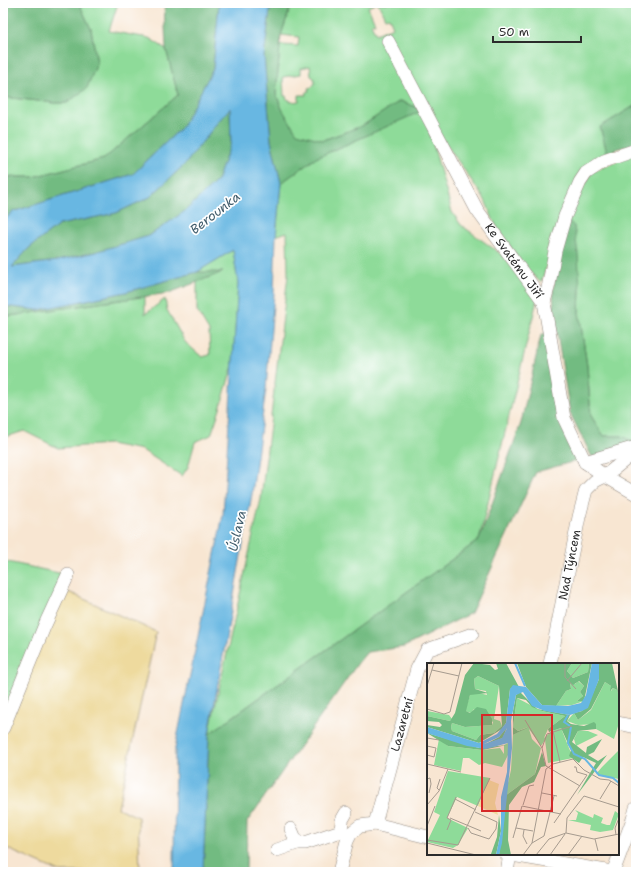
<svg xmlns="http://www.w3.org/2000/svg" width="639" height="875" viewBox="0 0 639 875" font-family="'Shantell Sans',sans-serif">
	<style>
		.green { fill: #8edb99; stroke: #5c8362; fill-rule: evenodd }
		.forest { fill: #72bb81; stroke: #4e7356 }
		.sand { fill: #eeda9e; stroke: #8c8264 }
		.water { fill: #67b7e2; stroke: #497186; fill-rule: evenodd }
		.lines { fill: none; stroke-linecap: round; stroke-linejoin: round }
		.minor-casing { stroke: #92887e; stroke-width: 14 }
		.minor { stroke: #fff; stroke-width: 13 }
		.labels { text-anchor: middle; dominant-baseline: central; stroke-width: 3.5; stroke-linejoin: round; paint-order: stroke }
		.street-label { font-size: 12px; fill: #2b2b2b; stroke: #fff }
		.water-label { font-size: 13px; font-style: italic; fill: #405c6b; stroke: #fff }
		.inset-river { fill: none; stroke: #67b7e2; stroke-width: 2 }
		.inset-road { fill: none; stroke: #a69b8f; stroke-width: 1 }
		.view { fill: #d62828; fill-opacity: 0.15; stroke: #d62828; stroke-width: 2 }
		.inset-edge { fill: none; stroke: #2b2b2b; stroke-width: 2 }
	</style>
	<rect width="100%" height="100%" fill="#fff"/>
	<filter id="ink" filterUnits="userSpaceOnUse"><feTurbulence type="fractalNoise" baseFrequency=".025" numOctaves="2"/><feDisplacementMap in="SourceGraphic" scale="8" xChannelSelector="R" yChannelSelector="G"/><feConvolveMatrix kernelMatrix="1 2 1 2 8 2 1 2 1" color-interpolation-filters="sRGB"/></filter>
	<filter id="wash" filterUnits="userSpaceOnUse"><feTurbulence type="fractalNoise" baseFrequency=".012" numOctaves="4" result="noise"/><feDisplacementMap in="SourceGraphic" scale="16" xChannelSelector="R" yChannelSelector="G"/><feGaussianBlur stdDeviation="0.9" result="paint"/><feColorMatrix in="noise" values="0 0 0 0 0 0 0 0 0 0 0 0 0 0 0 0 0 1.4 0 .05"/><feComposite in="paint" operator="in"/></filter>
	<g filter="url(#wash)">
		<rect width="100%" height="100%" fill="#f8e6d2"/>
		<g class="green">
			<path d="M79,3H118L109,31L149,38L166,49L178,95L104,159L33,177H3V97L55,103H67L86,88L97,63L91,29Z"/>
			<path d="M292,3H377L368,7L375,23L371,24L376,34L393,27L389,17L385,18L378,3H636V105L600,127L607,152L591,164L560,226L541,283L521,263L495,224L485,200L424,112L452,212L461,225L505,257L537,300L479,540L209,734L261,499L288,275L287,232L276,236L281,183L316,158L423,110L400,101L362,126L323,140L296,134L282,109L276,94L280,45L298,46L299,37L281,35ZM310,66L311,76L314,78L315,83L312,87L308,88L309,91L306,93V95H299V101L290,102V100H289L287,99L286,96H284L283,77L301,74V68Z"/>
			<path d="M636,153V443L622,436H604L591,416L587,366L579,312L580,290L567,219L592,172Z"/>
			<path d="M233,250L238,283L233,365L220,409L211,435L195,442L188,467L182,476L142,450L109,444L58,448L24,431L3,438V317L145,296V314L165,299L167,310L185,342L202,357L210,355L209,331L197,311V272Z"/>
			<path d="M3,561L68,575L3,728Z"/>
		</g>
		<g class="forest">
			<path d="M3,3H79L91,29L97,63L87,88L67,103H55L3,97Z"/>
			<path d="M164,3H219L218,15L213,69L182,127L133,174L12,212L3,222V177H33L104,159L178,95L166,49Z"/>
			<path d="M271,3H292L281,35L276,94L282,109L297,133L323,140L362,126L400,101L424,110L316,158L281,183L271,141L264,56Z"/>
			<path d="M636,105V143L607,152L600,127Z"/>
			<path d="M230,107L231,143L217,181L185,211L149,236L95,252L57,261L12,267L29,248L59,225L116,213L150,197L186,163L217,123Z"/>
			<path d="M567,219L574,226L578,254L580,290L579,312L587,366L591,416L604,436H622L636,443L592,457L570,413L554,315L553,289Z"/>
			<path d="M197,272H223L169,293L3,317V306L38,310L126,292Z"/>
			<path d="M547,332L579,460L536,472L471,613L404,647L367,652L358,663L247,822L246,872H203L209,734L479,540L521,423L541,335Z"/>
		</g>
		<path class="sand" d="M62,589L156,632L118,808L138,817L140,872H60L3,847V728Z"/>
		<path class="water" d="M219,3H271L264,56L271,141L281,183L276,236L274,294L266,389L252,494L209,734L203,872H174L175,748L223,515L238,283L233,250L197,272L126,292L38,310L3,306V222L12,212L133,174L182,127L213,69L218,15ZM230,108L231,143L217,181L185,211L149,236L95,252L57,261L12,267L29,248L59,225L116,213L150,197L186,163L217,123Z"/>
	</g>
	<g filter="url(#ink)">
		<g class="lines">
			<g class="minor-casing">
				<g id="minor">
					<path id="s1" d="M388,41L477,210L544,302L564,418L585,462L605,476L636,494"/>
					<path d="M544,302L549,284L555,251L565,216L580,182L586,173L604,161L636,150"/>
					<path d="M585,462L636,447"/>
					<path id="s2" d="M550,664L579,517L586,490L595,481L605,476L636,451"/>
					<path d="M618,723L636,727"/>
					<path d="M3,728L44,627L68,575"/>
					<path id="s3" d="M375,824L417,669L427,650L472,634"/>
					<path d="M291,829L297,843H305L341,831L342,820L346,813"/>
					<path d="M277,850L297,843"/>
					<path d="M506,854L612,872"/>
					<path d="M339,872L347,841L351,833L360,826L375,824L428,837"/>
					<path d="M507,872L510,854"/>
					<path d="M615,872V867L633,819L636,808"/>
				</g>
			</g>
			<use href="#minor" class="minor"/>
		</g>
	</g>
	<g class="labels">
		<g class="street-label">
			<text stroke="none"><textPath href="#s1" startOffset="254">Ke Svatému Jiří</textPath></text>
			<text stroke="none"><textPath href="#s2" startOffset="101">Nad Týncem</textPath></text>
			<text stroke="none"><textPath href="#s3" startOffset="103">Lazaretní</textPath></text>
		</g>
		<g class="water-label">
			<text transform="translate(215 213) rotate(-38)">Berounka</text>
			<text transform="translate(237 531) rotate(-77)">Úslava</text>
		</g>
	</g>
	<g transform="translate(427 663)">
		<rect width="192" height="192" fill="#f8e6d2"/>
		<path d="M145,0H162L161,9L146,15L140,8ZM51,13L72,23L67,56L73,58L75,63L67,70L53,72L49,77L25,68L24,64L25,60L38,64L65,62L66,59L47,46L44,50L38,48L43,32L48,29L60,32L59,28L48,26L47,16ZM151,18L157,23L153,29L156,33L150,38H157L145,42L129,43L139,28L144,26L143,20L148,21ZM178,19L184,23V28L186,25L190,27L192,33V60L187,76L169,66V61L151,62L140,58L147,50L151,57L164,47ZM90,35L115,48L138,53L121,66L117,75L125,68L134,65L146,95L121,100L118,77L114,83L102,66L105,76L114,85L108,111L78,133L84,107L86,72L101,64L91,68L86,64ZM0,48L22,52L25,56L23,58L0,53ZM151,68H161L171,72L149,83L147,76ZM12,76L21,83L55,87L73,85L77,91V82L81,80V92L75,104L58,100L52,102L42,95H36L34,108L7,102ZM192,87V116L169,111L175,104ZM21,108L63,115L51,143L30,134L20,155L41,165L31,182L26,185L0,179L13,152L7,149ZM148,147L166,155L167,151L176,155L174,160L180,162H183L188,148L192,151L186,167L173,169L163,167L164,162L141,157H149L151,150Z" fill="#8edb99"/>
		<path d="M47,0L63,2L68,7L71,6L69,0H79L92,24L83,26L79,60L75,66L52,80L0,64V62L13,64L15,62L12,59L0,58V53L23,58L28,50L38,12ZM51,13L72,23L75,63L67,70L53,72L49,77L25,68L24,64L25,60L38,64L65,62V56L59,46L50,44L43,50L39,48L43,32L61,30L48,26L47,16ZM90,0H145L140,8L146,15L161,9L162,0H165L157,38H150L156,33L153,29L157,23L152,18L146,22L143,20L144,26L139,28L129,43L115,42L99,24ZM172,0H185L192,33L190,27L186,25L183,28L184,23L178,19L164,46L151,57L147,50L155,48L166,30L172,16ZM93,29L110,46L143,52L140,58L144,61L157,63L167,59L169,61V66L151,68L145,79L159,90L160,84L175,76L167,89L161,92L171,98L180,92L150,132L169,100L156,94L152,100L142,93L144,87L134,65L122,69L121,66L138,53L115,48L105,44L99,37L90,35L86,64L91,68L102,64L86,72V48L89,32ZM80,64L76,75L57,82L72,74ZM0,70L52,85L80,82L55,87L21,83ZM115,89L119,103L114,104L107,119L95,124L82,142L81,177L84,192H72L78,133L108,111ZM72,152L74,168L69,192L64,191L70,174Z" fill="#72bb81" fill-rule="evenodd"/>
		<path d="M62,117L72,121L68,140L71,152L51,143Z" fill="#eeda9e"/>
		<path d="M165,0H172V16L161,45L155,48L143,52L118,48L105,43L96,29L89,32L84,58L85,85L75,180L72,192H69L74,168V134L80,109L81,80L59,86L40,83L0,70V64L52,80L70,71L79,60L83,26L86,22L99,24L115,42L141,43L154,40L159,32ZM80,65L75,75L57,81L72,74Z" fill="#67b7e2" fill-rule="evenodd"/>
		<path class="inset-river" d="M88,0L98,23M141,52L137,59L143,63M144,64L141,80L147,91L158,96L172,112L186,115L192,120"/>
		<path class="inset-road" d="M138,0V14L149,26M5,7L32,13M140,18L155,0M0,23L7,0M0,46L17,51L23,49L35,0M98,57L115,85L119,103L153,123M126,68L133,99M0,75L12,77M0,83L9,85L7,94L0,92M115,85L120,71L145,63M0,101L34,109M147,104H149L150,109L160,112M0,116L3,115L4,121L2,130M0,119V133M12,127L10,125L13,116M115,130L130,133M28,136L49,147M173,136L184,118M0,142L12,128L21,106M96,142L102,123L107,122M23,155L54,168M127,160L160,112M0,163L8,143M41,165L44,170L62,176L69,166L70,159L48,149M89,165L106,168M20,167L24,157L20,155L29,134M97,167L96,173L100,181M139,170L140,155L157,133L192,144V148M189,172L188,165L192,155M86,175L95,143L134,151M168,176L171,188M0,177L31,182L63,115M0,180L49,192M105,180L119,106L126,101L146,96L157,107L173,116L182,117L192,123M96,192L105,180L117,173L127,133M109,192L122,176L139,170L167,176L192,171M123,192L138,171M141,192L155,173"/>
		<path class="view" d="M55,52H125V148H55Z"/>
		<rect width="192" height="192" class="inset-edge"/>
	</g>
	<rect width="639" height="875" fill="none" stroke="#fff" stroke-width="16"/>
	<path d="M493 36v6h88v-6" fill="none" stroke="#2b2b2b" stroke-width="2"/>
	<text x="499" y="36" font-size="12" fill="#2b2b2b" stroke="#ffffff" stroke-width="3" paint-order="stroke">50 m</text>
</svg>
